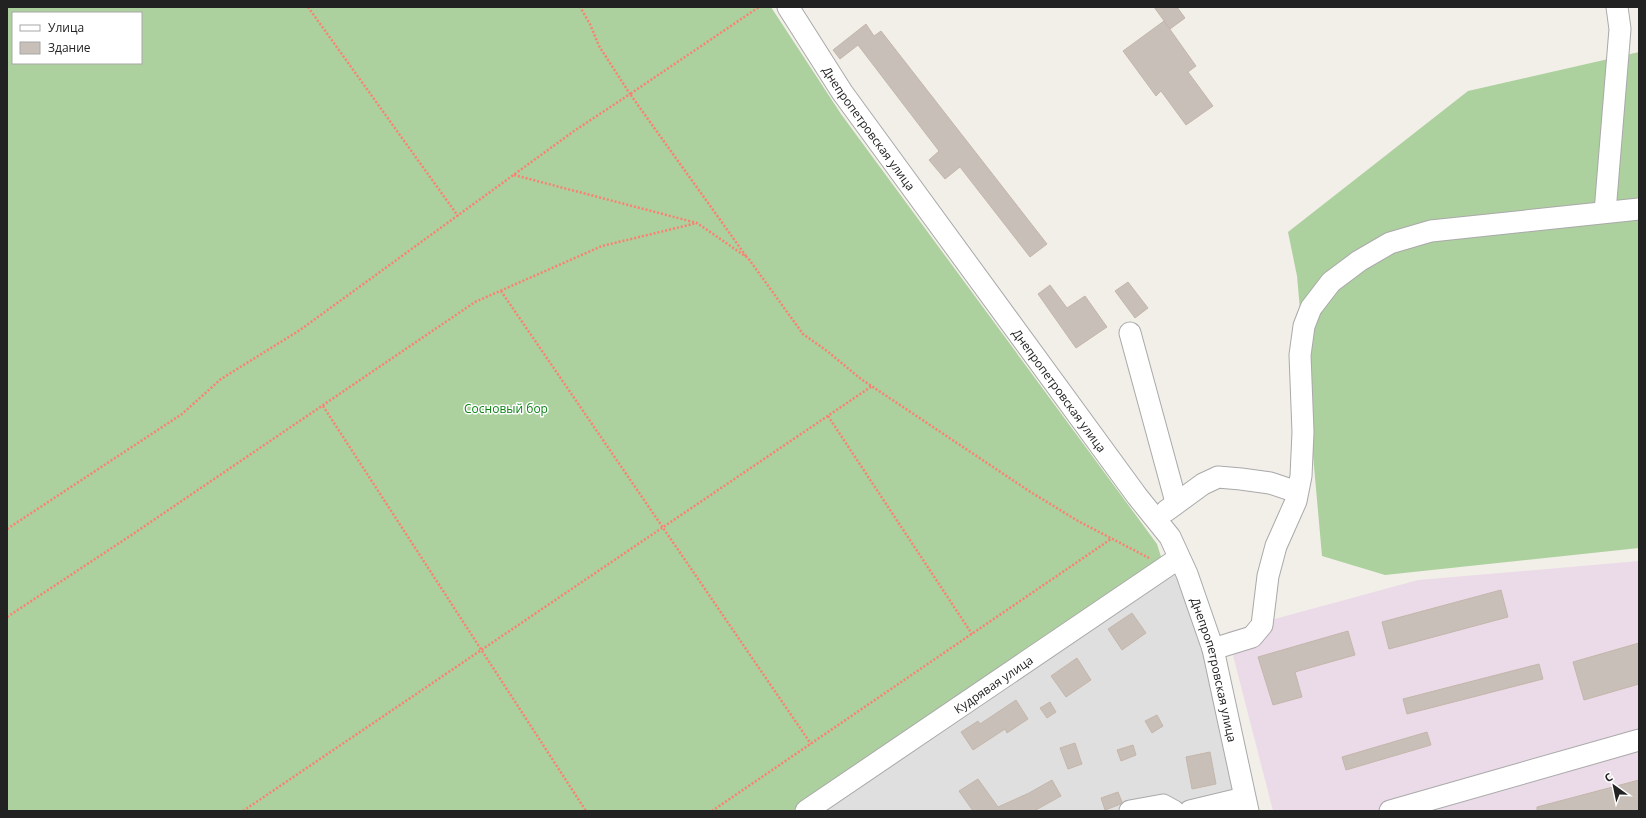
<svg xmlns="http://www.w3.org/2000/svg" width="1646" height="818" viewBox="0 0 1646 818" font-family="'Open Sans',sans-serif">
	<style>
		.residential { fill: #e0dfdf }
		.industrial { fill: #ebdbe8 }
		.forest { fill: #add19e; fill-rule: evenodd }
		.building { fill: #c7bfb8; stroke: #c4b6ab }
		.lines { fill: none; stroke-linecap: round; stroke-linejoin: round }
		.minor-casing { stroke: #a9a9a9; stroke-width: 23 }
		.path { stroke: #fa8072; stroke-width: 2.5; stroke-dasharray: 2 2; stroke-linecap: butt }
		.minor { stroke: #fff; stroke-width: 21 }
		.labels { text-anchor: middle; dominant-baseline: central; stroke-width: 3; stroke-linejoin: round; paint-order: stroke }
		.street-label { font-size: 12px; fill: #222; stroke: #fff }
		.park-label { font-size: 12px; fill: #0c8416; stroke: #fff }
	</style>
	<rect width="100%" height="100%" fill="#f2efe9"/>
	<path class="residential" d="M1182,554L1244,811H800Z"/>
	<path class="industrial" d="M1639,561V811H1273L1227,632L1418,580Z"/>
	<g class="forest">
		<path d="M7,7H771L841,114L1157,544L1163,563L798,811H7ZM13,13H141V63H13Z"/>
		<path d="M1639,52V548L1385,575L1322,556L1297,276L1288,232L1468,91Z"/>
	</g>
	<g class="building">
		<path d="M1154,7H1177L1185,18L1170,29Z"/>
		<path d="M1164,21L1196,66L1188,72L1213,106L1186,125L1161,91L1156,96L1123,51Z"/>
		<path d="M866,24L874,36L881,31L1047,244L1030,257L960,167L945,179L929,160L939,151L858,45L840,59L833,50Z"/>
		<path d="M1128,282L1148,308L1135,318L1115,291Z"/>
		<path d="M1050,285L1067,308L1085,296L1107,327L1076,348L1038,294Z"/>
		<path d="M1501,590L1508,617L1389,649L1382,622Z"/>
		<path d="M1132,613L1146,633L1122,650L1108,629Z"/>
		<path d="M1348,631L1355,655L1295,672L1302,697L1273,705L1258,657Z"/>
		<path d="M1639,643V684L1584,700L1573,662Z"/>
		<path d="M1077,658L1091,680L1066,697L1051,676Z"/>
		<path d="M1539,664L1543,679L1407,714L1403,699Z"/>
		<path d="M1016,700L1028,719L1007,733L1005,729L973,750L961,732L978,721L980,724Z"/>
		<path d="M1050,702L1056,712L1047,718L1040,708Z"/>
		<path d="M1157,715L1163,726L1152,733L1145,721Z"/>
		<path d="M1427,732L1431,745L1346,770L1342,757Z"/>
		<path d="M1075,743L1082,764L1068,769L1060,748Z"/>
		<path d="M1133,745L1136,755L1121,761L1117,750Z"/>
		<path d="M1210,752L1216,784L1192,789L1186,757Z"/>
		<path d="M978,779L998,807L1029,793L1052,780L1061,796L1034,811H973L959,791Z"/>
		<path d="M1639,780V811H1537V807Z"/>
		<path d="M1118,792L1122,802L1121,804L1105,810L1101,798Z"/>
	</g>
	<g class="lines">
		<g class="minor-casing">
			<g id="minor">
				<path id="s1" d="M788,7L842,92L1137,496L1170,537L1187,574L1213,649L1248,811"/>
				<path d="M1605,212L1620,29L1617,7"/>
				<path d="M1130,333L1176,502"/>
				<path d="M1166,511L1203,484L1218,477L1241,479L1270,483L1297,492"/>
				<path d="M1213,649L1252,637L1262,625L1268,576L1276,546L1296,501L1301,476L1303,432L1300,355L1304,326L1311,308L1331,282L1359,261L1390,243L1431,231L1639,209"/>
				<path id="s2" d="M806,811L1179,558"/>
				<path d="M1130,811L1163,805L1174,811"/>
				<path d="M1190,811L1244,798"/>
				<path d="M1390,811L1639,740"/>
			</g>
		</g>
		<g class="path">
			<path d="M308,7L458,216"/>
			<path d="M514,175L697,223L748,258L803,334L827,351L861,379L1029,491L1078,521L1149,558"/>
			<path d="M746,256L630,94L759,7"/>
			<path d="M501,291L811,744"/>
			<path d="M323,406L586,811"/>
			<path d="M828,416L972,634"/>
			<path d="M7,529L182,414L221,379L300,330L574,131L630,94L599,46L590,24L580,7"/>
			<path d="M7,617L133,534L475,302L602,246L697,223"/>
			<path d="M243,811L872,386"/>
			<path d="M712,811L1111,539"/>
		</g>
		<use href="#minor" class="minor"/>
	</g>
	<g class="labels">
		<g class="street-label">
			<text stroke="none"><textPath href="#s1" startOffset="146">Днепропетровская улица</textPath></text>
			<text stroke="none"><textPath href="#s1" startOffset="470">Днепропетровская улица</textPath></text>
			<text stroke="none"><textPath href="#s1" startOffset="794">Днепропетровская улица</textPath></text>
			<text stroke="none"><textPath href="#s2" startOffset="226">Кудрявая улица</textPath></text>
		</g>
		<g class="park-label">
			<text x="506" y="408">Сосновый бор</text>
		</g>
	</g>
	<rect width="1646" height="818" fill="none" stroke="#222222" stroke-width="16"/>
	<rect x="12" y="12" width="130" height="52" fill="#ffffff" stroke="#a7a7a7"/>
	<rect x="20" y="25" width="20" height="6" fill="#ffffff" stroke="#a7a7a7"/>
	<text x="48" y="32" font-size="12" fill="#222222">Улица</text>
	<rect x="20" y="42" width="20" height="12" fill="#c7bfb8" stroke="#a7a7a7"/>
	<text x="48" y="52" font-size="12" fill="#222222">Здание</text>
	<g transform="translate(1614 786) rotate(327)" stroke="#ffffff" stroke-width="3" paint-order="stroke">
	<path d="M0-3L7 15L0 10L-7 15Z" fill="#222222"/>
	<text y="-6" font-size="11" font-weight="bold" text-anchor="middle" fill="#222222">С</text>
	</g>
</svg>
